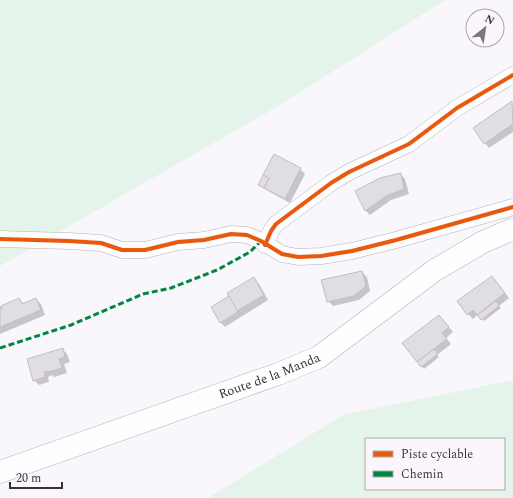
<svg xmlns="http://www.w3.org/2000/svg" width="513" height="498" viewBox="0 0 513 498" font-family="Spectral,serif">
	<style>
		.green { fill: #e5f4eb; fill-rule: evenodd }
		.shadow { fill: #0003 }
		.building { fill: #e1dde4; stroke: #c3bec5 }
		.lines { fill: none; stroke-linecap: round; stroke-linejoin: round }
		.minor-casing { stroke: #b5b1b8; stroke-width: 17 }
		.secondary-casing { stroke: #b5b1b8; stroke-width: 23 }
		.minor { stroke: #fefefe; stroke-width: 16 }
		.secondary { stroke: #fefefe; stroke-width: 22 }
		.quiet { stroke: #00873e; stroke-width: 3; stroke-dasharray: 6 3; stroke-linecap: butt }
		.cycleway-casing { stroke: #faf6fc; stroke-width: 6 }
		.cycleway { stroke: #e8590c; stroke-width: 4 }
		.labels { text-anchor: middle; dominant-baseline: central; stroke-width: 4; stroke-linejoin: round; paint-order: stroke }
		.street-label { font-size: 13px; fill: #38303c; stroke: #faf6fc }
	</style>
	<rect width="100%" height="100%" fill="#f9f7fb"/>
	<g class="green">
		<path d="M0,0H445L280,105L0,266Z"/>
		<path d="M513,380V498H208L343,415ZM366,439H504V489H366Z"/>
	</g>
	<g class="shadow">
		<path d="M512,102L513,132L489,148L474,128Z"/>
		<path d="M300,169L305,174L290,203L261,187Z"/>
		<path d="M400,174L405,179L409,194L391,200L370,215L366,211L356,191Z"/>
		<path d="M362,272L367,277L370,291L359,300L333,306L328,301Z"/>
		<path d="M254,279L259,284L268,300L225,327L220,322L231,297Z"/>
		<path d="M496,282L509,298L499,306L501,308L484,321L478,314L473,319L468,314Z"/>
		<path d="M19,299L24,304L36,299L41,304L45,315L0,334V307Z"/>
		<path d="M444,321L453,332L446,338L451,344L437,355L439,357L424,369L404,343Z"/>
		<path d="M62,349L67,354L70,362L64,364L67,373L54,377L52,375L48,377L49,382L39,385L34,380Z"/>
	</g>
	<g class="building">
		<path d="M512,101L513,124L484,144L473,128Z"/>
		<path d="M274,154L301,168L285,199L264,188L269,178L263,175Z"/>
		<path d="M401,173L404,189L386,196L365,211L355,191L380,178Z"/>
		<path d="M263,175L269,178L264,188L258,185Z"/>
		<path d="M362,271L366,286L354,296L327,302L321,280Z"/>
		<path d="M492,276L505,293L477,315L473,310L467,315L457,301Z"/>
		<path d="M254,277L264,295L237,311L227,293Z"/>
		<path d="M229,296L238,312L220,323L211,307Z"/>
		<path d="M19,298L22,304L36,298L41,310L0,327V309L2,308L1,306Z"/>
		<path d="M496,301L499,306L481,320L477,315Z"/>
		<path d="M439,315L449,327L442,333L447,339L417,362L402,343Z"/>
		<path d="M63,348L65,357L59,359L62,368L48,372V371L44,372L45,377L33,381L27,359Z"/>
		<path d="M434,349L438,354L421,367L417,362Z"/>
	</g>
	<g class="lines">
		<g class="minor-casing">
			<g id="minor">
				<path d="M0,239L69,241L101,243L122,250H145L178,242L204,240L231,234L247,235L261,241L282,254L298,257L321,256L352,251L396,240L513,207"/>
				<path d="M265,245L271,231L276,224L331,183L349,172L409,144L457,108L513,75"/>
			</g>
		</g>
		<g class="secondary-casing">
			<g id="secondary">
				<path id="s1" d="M0,472L278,374L319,357L435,270L483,242L513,229"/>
			</g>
		</g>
		<use href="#minor" class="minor"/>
		<use href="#secondary" class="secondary"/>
		<path class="quiet" d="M0,348L71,325L143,294L171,288L217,270L250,252L261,241"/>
		<g class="cycleway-casing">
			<g id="cycleway">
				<path d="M0,239L69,241L101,243L122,250H145L178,242L204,240L231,234L247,235L261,241L282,254L298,257L321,256L352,251L396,240L513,207"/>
				<path d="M265,245L271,231L276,224L331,183L349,172L409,144L457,108L513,75"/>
			</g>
		</g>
		<use href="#cycleway" class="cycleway"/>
	</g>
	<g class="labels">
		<g class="street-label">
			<text stroke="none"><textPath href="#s1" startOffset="286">Route de la Manda</textPath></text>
		</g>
	</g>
	<rect x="365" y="438" width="140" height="52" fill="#faf6fc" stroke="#aca7af"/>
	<rect x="373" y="451" width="20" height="6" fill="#e8590c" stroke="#aca7af"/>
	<text x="401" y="458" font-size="12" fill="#38303c">Piste cyclable</text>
	<rect x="373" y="471" width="20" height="6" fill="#00873e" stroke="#aca7af"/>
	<text x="401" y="478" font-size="12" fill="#38303c">Chemin</text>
	<g transform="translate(485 28) rotate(30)"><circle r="19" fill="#faf6fc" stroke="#aca7af"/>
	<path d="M0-3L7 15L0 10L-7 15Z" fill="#7c767f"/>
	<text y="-6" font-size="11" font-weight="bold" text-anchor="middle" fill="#38303c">N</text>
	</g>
	<path d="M10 482v6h52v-6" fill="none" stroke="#38303c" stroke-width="2"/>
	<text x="16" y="482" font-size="12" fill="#38303c" stroke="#faf6fc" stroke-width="3" paint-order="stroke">20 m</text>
</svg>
